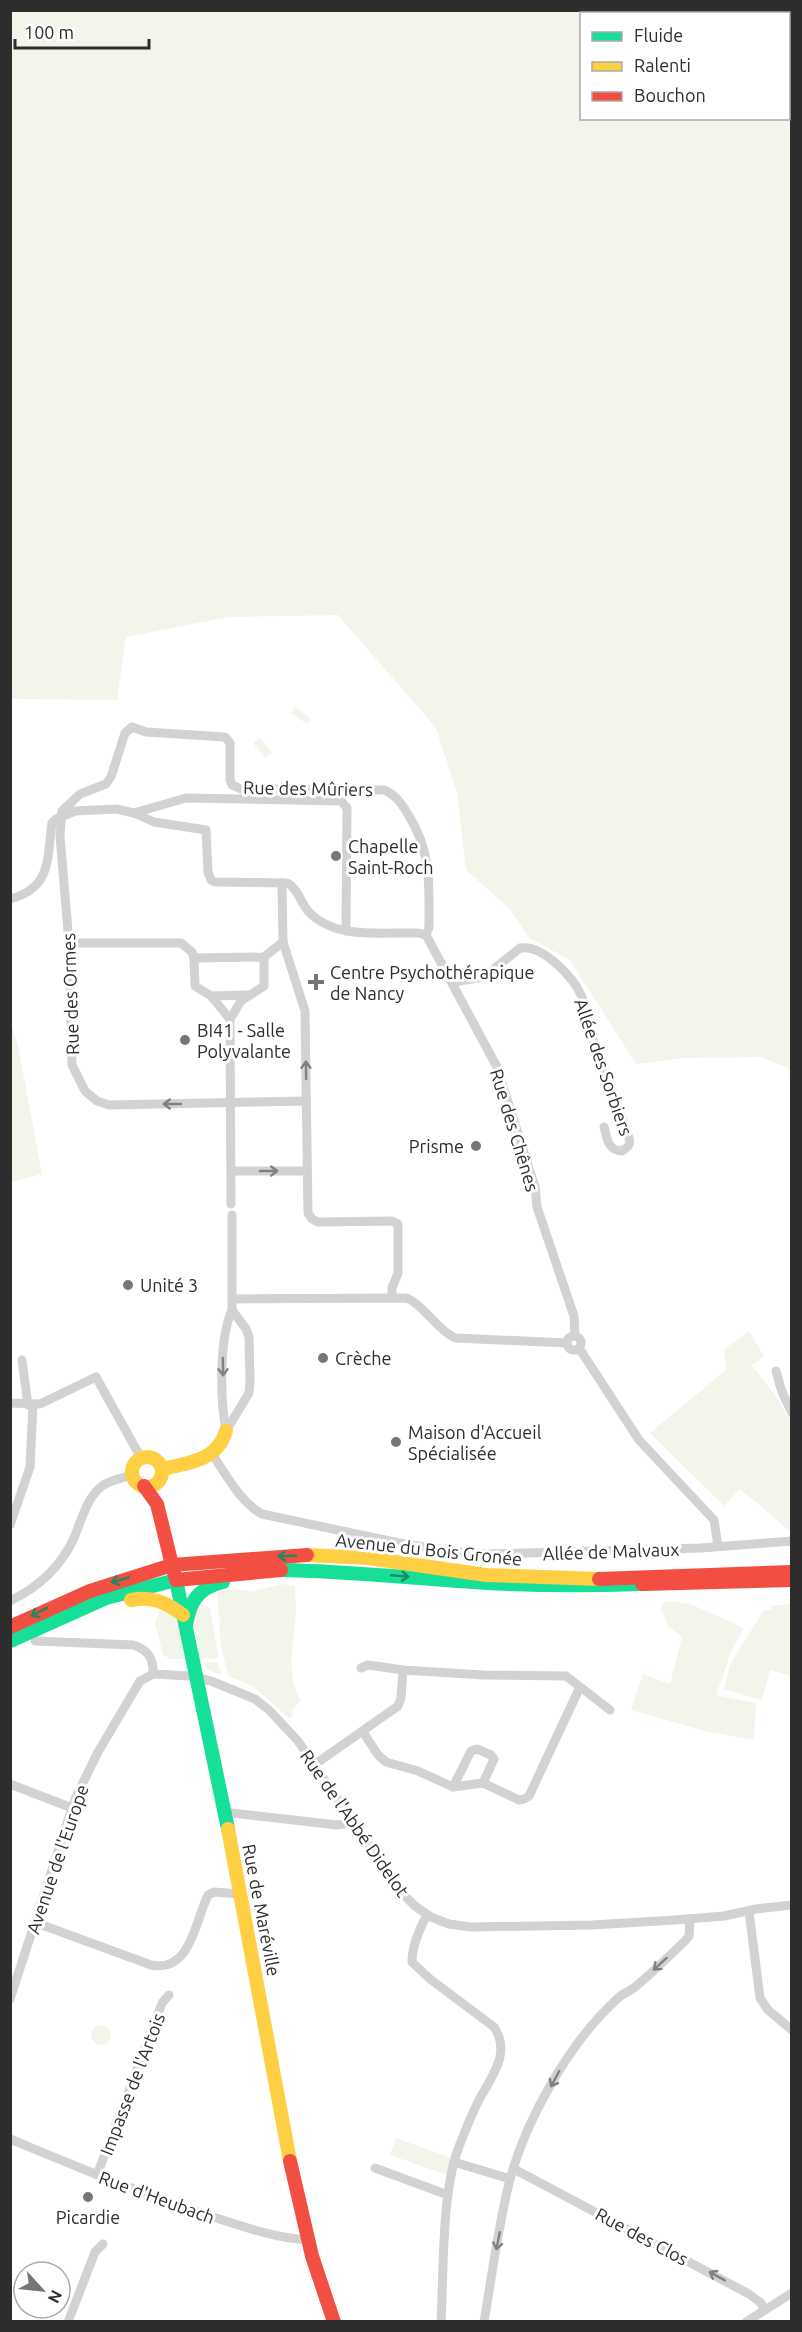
<svg xmlns="http://www.w3.org/2000/svg" width="802" height="2332" viewBox="0 0 802 2332" font-family="Ubuntu,sans-serif">
	<style>
		.green { fill: #f1f5ea; fill-rule: evenodd }
		.lines { fill: none; stroke-linecap: round; stroke-linejoin: round }
		.street { stroke: #d2d2d2; stroke-width: 9 }
		.fast { stroke: #16e098; stroke-width: 14 }
		.slow { stroke: #ffcf43; stroke-width: 14 }
		.jam { stroke: #f24e42; stroke-width: 14 }
		.oneway { stroke: #808080 }
		.oneway2 { stroke: #228662 }
		.poi-dot { fill: #767676; stroke: #fff; stroke-width: 2 }
		.labels { text-anchor: middle; dominant-baseline: central; stroke-width: 6; stroke-linejoin: round; paint-order: stroke }
		.street-label { font-size: 18px; fill: #2d2d2d; stroke: #fff }
		.poi-label { font-size: 18px; fill: #2d2d2d; stroke: #fff; text-anchor: start }
	</style>
	<rect width="100%" height="100%" fill="#fff"/>
	<g class="green">
		<path d="M11,10L791,11V1081L788,1068L760,1057L685,1058L636,1064L570,960L529,938L510,909L466,870L457,792L436,728L338,615L229,617L126,637L117,700L11,699ZM582,14H788V118H582Z"/>
		<path d="M295,707L311,718L307,724L291,713Z"/>
		<path d="M260,738L272,753L265,758L253,743Z"/>
		<path d="M10,1020L18,1046L42,1174L11,1182Z"/>
		<path d="M749,1331L764,1356L752,1365L779,1401L791,1423V1532L740,1489L724,1506L650,1433L726,1370L724,1349Z"/>
		<path d="M282,1584L295,1586C295,1594 296,1603 296,1611C295,1641 284,1672 301,1701L292,1710L293,1715L289,1718L253,1686L228,1676L221,1646L217,1592L233,1589L253,1591Z"/>
		<path d="M672,1601L693,1605L744,1628L732,1649L716,1695L756,1703L754,1740L705,1731L631,1710L643,1674L670,1684L682,1637L668,1626L661,1608L664,1602Z"/>
		<path d="M198,1602L210,1608L218,1656L215,1659L199,1658L193,1613Z"/>
		<path d="M162,1604L177,1620L185,1654L184,1659H171L163,1655L155,1623Z"/>
		<path d="M791,1604L790,1676L770,1670L762,1700L724,1689L730,1664L764,1610H771V1606Z"/>
		<path d="M205,1662L218,1663L221,1675L210,1671L203,1664Z"/>
		<circle cx="101" cy="2035" r="10"/>
		<path d="M396,2138L451,2158L447,2175L390,2155Z"/>
	</g>
	<g class="lines">
		<g class="street">
			<path d="M134,813L154,822L206,830L208,872L211,880L215,882L287,883C298,888 301,904 309,912C335,940 384,932 418,933L426,935"/>
			<path d="M282,883L283,942L305,1011L308,1213L312,1219L318,1222L392,1221L398,1224V1273L392,1288V1297"/>
			<path d="M10,899C52,888 47,858 52,823L56,819L75,811L116,809L134,813L186,798L341,801L347,808L346,931"/>
			<path d="M426,935L497,1067L535,1187L537,1207L574,1316L575,1336"/>
			<path d="M69,943H181L192,952L194,958"/>
			<path d="M453,982L484,977L520,948C543,944 574,978 582,997C584,1001 583,1007 584,1011C585,1017 587,1023 589,1029C603,1065 616,1101 629,1138C631,1145 628,1147 622,1151C608,1151 607,1138 604,1127"/>
			<path d="M211,996L248,995"/>
			<path d="M230,1019L231,1204"/>
			<path d="M230,1019L211,996L195,986L194,958L264,957L283,942"/>
			<path d="M230,1019L241,1001L264,986V957"/>
			<path d="M306,1101L109,1105L97,1101L85,1091L72,1065L69,943L60,836L62,811L80,794L106,784L111,777L125,733L132,727L146,732L225,737L230,743V780L232,785L241,789L384,790C396,795 402,804 409,816C432,853 429,886 429,927L426,935"/>
			<path d="M232,1171H307"/>
			<path d="M232,1299L407,1298C426,1307 436,1329 455,1338L567,1343"/>
			<circle cx="574" cy="1343" r="7"/>
			<path d="M579,1348L639,1440L714,1520L718,1546"/>
			<path d="M22,1360L28,1405"/>
			<path d="M776,1371L782,1392L792,1413"/>
			<path d="M10,1403L40,1404L96,1377L141,1458"/>
			<path d="M226,1431C220,1399 219,1339 232,1310V1215"/>
			<path d="M226,1431L249,1393L250,1382L249,1337L246,1329L232,1310"/>
			<path d="M212,1454C226,1474 240,1502 262,1514L404,1544L459,1552L487,1554L701,1548L792,1541"/>
			<path d="M10,1525L30,1467L33,1405"/>
			<path d="M10,1601C37,1588 60,1567 73,1540C81,1523 86,1498 102,1486C111,1480 122,1478 132,1475"/>
			<path d="M35,1641L133,1645C147,1649 154,1658 153,1674"/>
			<path d="M361,1668L368,1665L403,1670L483,1675L566,1676L610,1710"/>
			<path d="M363,1732L378,1755L386,1762L418,1771L453,1787L483,1783L519,1800L524,1799L529,1796L580,1687"/>
			<path d="M314,1765L398,1706L401,1698L403,1670"/>
			<path d="M10,1784L72,1808"/>
			<path d="M453,1787L471,1751L477,1749L491,1755L494,1759L483,1783"/>
			<path d="M223,1812L337,1825L354,1823"/>
			<path d="M749,1911L760,1998L768,2010L792,2030"/>
			<path d="M427,1915C420,1928 412,1947 412,1962L430,1979L494,2027C511,2052 493,2075 480,2098C472,2113 466,2129 460,2144C441,2190 444,2271 441,2322"/>
			<path d="M34,1922L151,1965C191,1973 195,1921 208,1895L214,1892L240,1894"/>
			<path d="M10,1999L75,1799L98,1752L140,1681L153,1674L190,1676L211,1681L255,1699L269,1710L298,1741L401,1892L415,1906L431,1917L449,1924L471,1927L592,1925L675,1920L724,1916L756,1909L792,1905"/>
			<path d="M10,2139C78,2167 144,2195 213,2217C244,2227 275,2238 308,2240"/>
			<path d="M454,2162L510,2179"/>
			<path d="M375,2168L448,2195"/>
			<path d="M514,2169L749,2294L761,2303L764,2309"/>
			<path d="M97,2175L162,2003L169,1995"/>
			<path d="M68,2322L95,2252L103,2244"/>
			<path d="M484,2322C492,2275 498,2228 509,2183C525,2121 569,2043 616,2000C621,1994 629,1992 635,1987C652,1973 669,1956 685,1941L689,1936L690,1919"/>
			<path d="M746,2322L792,2293"/>
		</g>
		<g class="fast">
			<path d="M281,1570C345,1571 409,1578 473,1582C529,1586 586,1586 642,1584"/>
			<path d="M186,1625C190,1601 198,1588 223,1582"/>
			<path d="M10,1641L106,1598L176,1580L228,1829"/>
		</g>
		<g class="slow">
			<circle cx="147" cy="1472" r="15"/>
			<path d="M162,1469C188,1463 217,1461 226,1431"/>
			<path d="M307,1555L368,1558L486,1575L599,1579"/>
			<path d="M131,1600C152,1596 166,1602 183,1615"/>
			<path d="M228,1829L290,2161"/>
		</g>
		<g class="jam">
			<path d="M281,1570L176,1580L172,1565L307,1555"/>
			<path d="M599,1579L792,1572"/>
			<path d="M642,1584L792,1580"/>
			<path d="M10,1627L90,1591L172,1565L157,1504L144,1486"/>
			<path d="M290,2161L312,2256L334,2322"/>
		</g>
	</g>
	<defs><path id="oneway-shaft" d="M-6 0H5M1.5-3L5.5 0L1.5 3" fill="none" stroke-width="1.6" stroke-linecap="round" stroke-linejoin="round" transform="scale(1.5)"/></defs>
	<g class="oneway">
		<use href="#oneway-shaft" transform="translate(306 1070) rotate(-91)"/>
		<use href="#oneway-shaft" transform="translate(172 1104) rotate(180)"/>
		<use href="#oneway-shaft" transform="translate(269 1171)"/>
		<use href="#oneway-shaft" transform="translate(223 1367) rotate(89)"/>
		<use href="#oneway-shaft" transform="translate(660 1964) rotate(138)"/>
		<use href="#oneway-shaft" transform="translate(555 2079) rotate(118)"/>
		<use href="#oneway-shaft" transform="translate(498 2241) rotate(101)"/>
		<use href="#oneway-shaft" transform="translate(717 2276) rotate(-151)"/>
	</g>
	<g class="oneway2">
		<use href="#oneway-shaft" transform="translate(287 1556) rotate(177)"/>
		<use href="#oneway-shaft" transform="translate(400 1576) rotate(5)"/>
		<use href="#oneway-shaft" transform="translate(120 1580) rotate(164)"/>
		<use href="#oneway-shaft" transform="translate(39 1612) rotate(153)"/>
	</g>
	<g class="poi-dot">
		<circle cx="336" cy="856" r="6"/>
		<path d="M313 973h6v6h6v6h-6v6h-6v-6h-6v-6h6z"/>
		<circle cx="185" cy="1040" r="6"/>
		<circle cx="476" cy="1146" r="6"/>
		<circle cx="128" cy="1285" r="6"/>
		<circle cx="323" cy="1358" r="6"/>
		<circle cx="396" cy="1442" r="6"/>
		<circle cx="88" cy="2197" r="6"/>
	</g>
	<g class="labels">
		<g class="street-label">
			<text transform="translate(308 788) rotate(1)">Rue des Mûriers</text>
			<text transform="translate(70 994) rotate(-92)">Rue des Ormes</text>
			<text transform="translate(604 1067) rotate(71)">Allée des Sorbiers</text>
			<text transform="translate(515 1130) rotate(73)">Rue des Chênes</text>
			<text transform="translate(429 1549) rotate(6)">Avenue du Bois Gronée</text>
			<text transform="translate(611 1551) rotate(-2)">Allée de Malvaux</text>
			<text transform="translate(355 1823) rotate(55)">Rue de l'Abbé Didelot</text>
			<text transform="translate(57 1859) rotate(-71)">Avenue de l'Europe</text>
			<text transform="translate(262 1910) rotate(79)">Rue de Maréville</text>
			<text transform="translate(132 2084) rotate(-69)">Impasse de l'Artois</text>
			<text transform="translate(157 2197) rotate(20)">Rue d'Heubach</text>
			<text transform="translate(642 2236) rotate(28)">Rue des Clos</text>
		</g>
		<g class="poi-label">
			<text x="348" y="846">Chapelle<tspan x="348" dy="21">Saint-Roch</tspan></text>
			<text x="330" y="972">Centre Psychothérapique<tspan x="330" dy="21">de Nancy</tspan></text>
			<text x="197" y="1030">BI41 - Salle<tspan x="197" dy="21">Polyvalante</tspan></text>
			<text x="464" y="1146" text-anchor="end">Prisme</text>
			<text x="140" y="1285">Unité 3</text>
			<text x="335" y="1358">Crèche</text>
			<text x="408" y="1432">Maison d'Accueil<tspan x="408" dy="21">Spécialisée</tspan></text>
			<text x="88" y="2217" text-anchor="middle">Picardie</text>
		</g>
	</g>
	<rect width="802" height="2332" fill="none" stroke="#2d2d2d" stroke-width="24"/>
	<rect x="580" y="12" width="210" height="108" fill="#ffffff" stroke="#ababab" stroke-width="1.5"/>
	<rect x="592" y="32" width="30" height="9" fill="#16e098" stroke="#ababab" stroke-width="1.5"/>
	<text x="634" y="42" font-size="18" fill="#2d2d2d">Fluide</text>
	<rect x="592" y="62" width="30" height="9" fill="#ffcf43" stroke="#ababab" stroke-width="1.5"/>
	<text x="634" y="72" font-size="18" fill="#2d2d2d">Ralenti</text>
	<rect x="592" y="92" width="30" height="9" fill="#f24e42" stroke="#ababab" stroke-width="1.5"/>
	<text x="634" y="102" font-size="18" fill="#2d2d2d">Bouchon</text>
	<g transform="translate(42 2290) rotate(117)"><circle r="28" fill="#ffffff" stroke="#ababab" stroke-width="1.5"/>
	<path d="M0-4.5L10 22L0 15L-10 22Z" fill="#767676"/>
	<text y="-9" font-size="16" font-weight="bold" text-anchor="middle" fill="#2d2d2d">N</text>
	</g>
	<path d="M15 39v9h134v-9" fill="none" stroke="#2d2d2d" stroke-width="3"/>
	<text x="24" y="39" font-size="18" fill="#2d2d2d" stroke="#ffffff" stroke-width="4.5" paint-order="stroke">100 m</text>
</svg>
